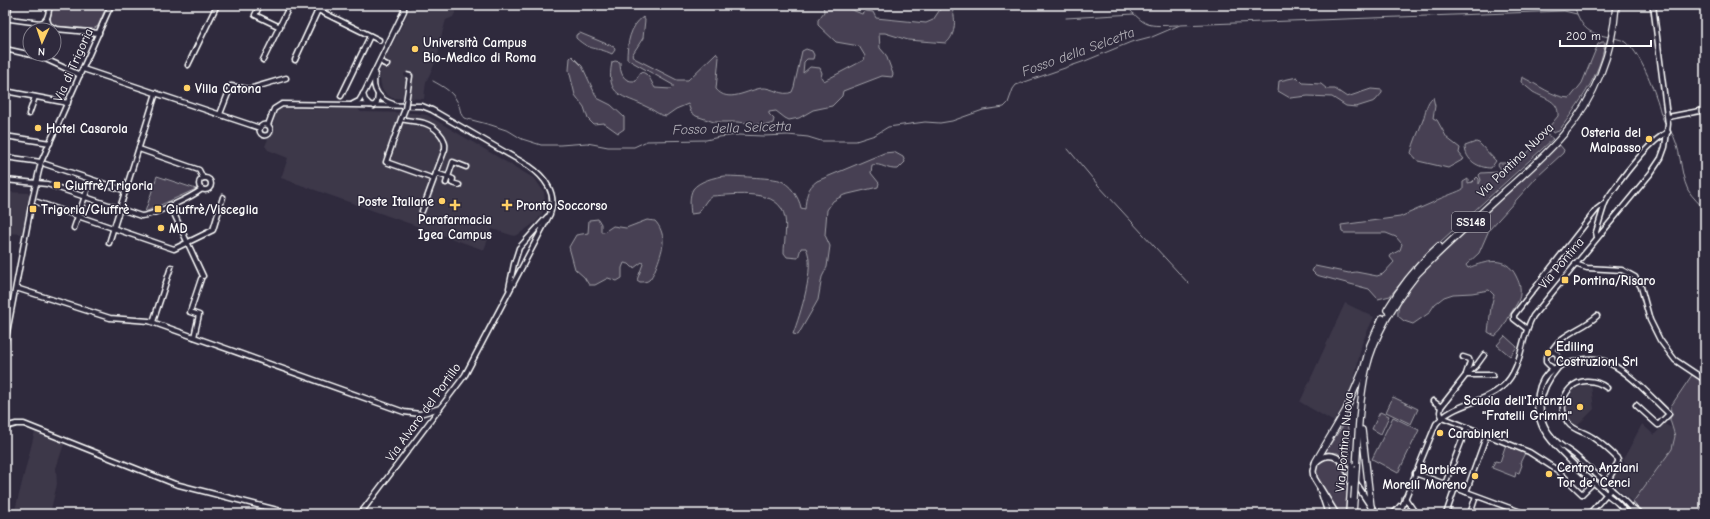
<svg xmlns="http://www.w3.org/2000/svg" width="1710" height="519" viewBox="0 0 1710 519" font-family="'Comic Neue',sans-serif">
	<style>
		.built { fill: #3c3749 }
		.green { fill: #464152; stroke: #a2a0a8 }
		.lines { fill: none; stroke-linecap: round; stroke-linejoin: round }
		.stream { stroke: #a7a6ad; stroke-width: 1 }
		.minor-casing { stroke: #fff; stroke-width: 7 }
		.major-casing { stroke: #fff; stroke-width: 8 }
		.highway-casing { stroke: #fff; stroke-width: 8 }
		.minor { stroke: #2f2a3d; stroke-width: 4 }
		.major { stroke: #2f2a3d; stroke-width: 5 }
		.highway { stroke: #2f2a3d; stroke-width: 5.5 }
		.minor-bridge-casing { stroke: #fff; stroke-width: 7; stroke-linecap: butt }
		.highway-bridge-casing { stroke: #fff; stroke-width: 8; stroke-linecap: butt }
		.minor-bridge { stroke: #2f2a3d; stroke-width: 4 }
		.highway-bridge { stroke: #2f2a3d; stroke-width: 5.5 }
		.poi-dot { fill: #ffd166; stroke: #2f2a3d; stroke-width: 1.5 }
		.labels { text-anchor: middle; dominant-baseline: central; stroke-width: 3; stroke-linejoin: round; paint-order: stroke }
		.shield { fill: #2f2a3d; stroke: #c1bfc5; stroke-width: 1 }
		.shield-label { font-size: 12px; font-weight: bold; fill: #fff }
		.poi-label { font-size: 13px; font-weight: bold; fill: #fff; stroke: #2f2a3d; text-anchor: start }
		.street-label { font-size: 13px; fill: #fff; stroke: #2f2a3d }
		.water-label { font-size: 14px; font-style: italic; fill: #b6b4bb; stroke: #2f2a3d }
	</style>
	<rect width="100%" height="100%" fill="#2f2a3d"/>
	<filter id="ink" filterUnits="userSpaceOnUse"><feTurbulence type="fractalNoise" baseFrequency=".025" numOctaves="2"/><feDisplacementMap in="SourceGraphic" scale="8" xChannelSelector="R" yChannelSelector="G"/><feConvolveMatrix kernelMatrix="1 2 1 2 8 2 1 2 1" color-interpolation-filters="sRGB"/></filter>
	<g filter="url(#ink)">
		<g class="built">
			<path d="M412,5H459L453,17L446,20L440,41L438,57L426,82L424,99L392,98L386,94L382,89L380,79H378V74Z"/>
			<path d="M284,108L358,109L361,112L414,113L427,115L535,179L544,192L545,203L542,214L536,222L519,234L514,236L492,229L484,250L281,178L288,158L268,150L265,146L268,139L274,132L273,125L276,112L280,109Z"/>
			<path d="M5,192L31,193L24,234L5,233Z"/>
			<path d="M1345,303L1374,317L1362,343L1353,385L1334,422L1300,402Z"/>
			<path d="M1586,384H1591L1594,409L1576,427L1568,419L1566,404L1574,390Z"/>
			<path d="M1642,424L1654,435L1664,424L1672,428L1675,436L1672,449L1669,456L1633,502L1613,485L1610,480L1625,462L1623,460Z"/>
			<path d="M35,431L64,444L56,468L57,484L50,514H14Z"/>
		</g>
		<g class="green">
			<path d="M52,5H107L98,26L93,29L55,26L50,21Z"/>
			<path d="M823,5H840L862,14L866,11L873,12L876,18L926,23L933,20L941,8L950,6C957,15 956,36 946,43L908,40L885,33H879L880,48L886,55L893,74L892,77L882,76L843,91L842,96L832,106L813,110L799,118L789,120L785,118L776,111L769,112V114L774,119L773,123L767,125L737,122H714L696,116L691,112L688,104L676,109L666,116C658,115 654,110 647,107C623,95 605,97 612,62L615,61L620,62C620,73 623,82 635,81L641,72C649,73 651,82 655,88L671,89L673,87V85L627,59C627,44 630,26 643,17L645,20L643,38L632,55L634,58L677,80H688L716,53L719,57L716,89C728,104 747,90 762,88C772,87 782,97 792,92L794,87L802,51L806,49L812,51L814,55L813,59H807L804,62L803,73L810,67L820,68L822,73L821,77L824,81L864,60L865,56L859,46L836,42L818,25V20L824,12Z"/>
			<path d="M580,33L614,47L615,50L612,54C596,46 591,52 576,38V35Z"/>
			<path d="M1602,42H1605C1601,75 1578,104 1559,131L1553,133L1549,127L1558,116C1559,100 1545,99 1533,92C1529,89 1525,85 1521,82L1522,77C1537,84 1554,98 1570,98L1582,83L1598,44Z"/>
			<path d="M572,56L582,66L597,98L611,105L624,117V129L618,133L604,123L593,124L588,119L584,107L575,95L569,70L570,58Z"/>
			<path d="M1297,77L1303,83L1321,84L1327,89H1335L1347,97L1371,89L1382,90V93L1375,101L1356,107L1346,106L1332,97L1308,96L1290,98L1278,91L1279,81Z"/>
			<path d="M1433,97L1435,106L1433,118L1437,120L1447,138L1460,148L1459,153L1464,159L1448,168L1418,161L1411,153C1414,141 1419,131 1423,120C1426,111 1426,103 1433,97Z"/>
			<path d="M1544,135L1549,136L1553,139L1417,263L1390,296L1378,299L1369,289L1316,275L1312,271L1315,266L1349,273L1356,272L1377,276L1383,274L1394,262L1390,257L1391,255L1400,250L1402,244L1396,237L1386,233H1344L1342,232L1341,225L1400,217L1434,202L1435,201C1440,198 1461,191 1463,189V182L1468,179V183L1472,182L1477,177L1479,179V184L1481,180L1479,175L1481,173L1499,172L1501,169L1498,165L1499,163C1522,164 1530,150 1544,135Z"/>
			<path d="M1476,142L1479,143L1496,161L1491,168C1478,168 1465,160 1465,146Z"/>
			<path d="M1558,143L1564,150L1563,153L1537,177L1489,230L1479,253L1466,265L1468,268C1486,261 1506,255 1516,276C1519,282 1521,287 1520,294C1520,300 1514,308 1511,313C1506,322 1503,330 1495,336L1488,332L1491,307L1494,295L1489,290L1472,293L1453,294L1444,297L1435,304L1429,313L1413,324L1404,321L1398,316C1396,300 1411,285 1420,273Z"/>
			<path d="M894,152L903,157L905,162L898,169C886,170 882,163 872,165L871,173L879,183L878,187L844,195L833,201L827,210L825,235L830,246L827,267L822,277L818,300L798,335L793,334C800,315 816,267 806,248H801L798,258L787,257L784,253C784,242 787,229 785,218C780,187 734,195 712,196L707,200L698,213L691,214C690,206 689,196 693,189C699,181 715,177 724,176C732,176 772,178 779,180C790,184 799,197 801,208L805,209C806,197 807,188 817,181L884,153Z"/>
			<path d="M157,176L196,189L145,212Z"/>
			<path d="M598,219L601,224V232H604L613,226L626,228L647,220L655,221C660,226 663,234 663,241C664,248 654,276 649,280C647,282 643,282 640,282L637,280L643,264L642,262L634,268L632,267L629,264L624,263L622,268V278L617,281L608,278L595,285H589L584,277L575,269L569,247L576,235L588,233L589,220Z"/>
			<path d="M1505,336L1517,347L1510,356L1497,345Z"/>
			<path d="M1694,372L1705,381V499L1700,505L1704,511L1702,514H1643L1633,502L1672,449L1675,436L1670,420L1671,406Z"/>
			<path d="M1393,397L1418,409L1411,424L1386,412Z"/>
			<path d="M1380,412L1389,416L1381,434L1372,429Z"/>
			<path d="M1393,417L1419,430L1398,473L1372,459Z"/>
			<path d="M1347,425L1350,437L1349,465L1338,453L1325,452L1342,427Z"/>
			<path d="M1506,444L1525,453L1520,463L1522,465L1519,473L1516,472L1515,477L1492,468L1495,461L1500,462Z"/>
			<path d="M1323,457L1335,459L1348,479L1345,514H1340C1334,504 1313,478 1315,467C1316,463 1320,460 1323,457Z"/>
		</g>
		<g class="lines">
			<g class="stream">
				<path d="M1125,5C1148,28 1145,26 1178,25"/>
				<path d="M1574,5L1577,14"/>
				<path d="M1066,18L1134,14"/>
				<path d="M1152,37L1180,25L1564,11L1577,14C1585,32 1591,33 1609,37"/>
				<path d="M1614,38C1618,39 1623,40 1626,42C1639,52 1651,82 1656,97C1660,107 1660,117 1667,126"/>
				<path d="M433,81C444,87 455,93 459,106C461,111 460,114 464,118L491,125L509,131L522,139L541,145H560L587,143L608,147H634L647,141L706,140L719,137L738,135L763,136L788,135L808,137L821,141H856L875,135L888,127L925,122L940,123L952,121L983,110L1004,107L1008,103L1013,89L1016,85L1085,61L1131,42L1150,37"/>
				<path d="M1670,130C1682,147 1679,171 1688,190C1692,197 1700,204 1705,210"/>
				<path d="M1068,149L1098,185L1189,284"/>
			</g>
			<g class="minor-casing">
				<g id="minor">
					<path d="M9,5L8,14L10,19L40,23C49,21 48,13 50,5"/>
					<path d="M260,5L255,15L280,27"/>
					<path d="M308,5L379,40"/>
					<path d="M47,19L49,25L56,29L99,33"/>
					<path d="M5,49L41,57L80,75"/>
					<path d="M263,60L290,5"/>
					<path d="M295,60L318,10"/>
					<path d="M383,63L387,65"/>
					<path d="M188,65L217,5"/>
					<path d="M83,69L260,128"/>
					<path d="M375,75C371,90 380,100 393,104"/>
					<path d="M5,91L68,103"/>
					<path d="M363,94L365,100L370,105"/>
					<path d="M341,96L370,36"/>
					<path d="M353,104L359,101L365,91L404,11V6"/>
					<path d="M374,106L377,102L378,95"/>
					<path d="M29,114L35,97"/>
					<path d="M220,114L231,86L249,89L286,78"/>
					<path d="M1668,117L1705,110"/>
					<circle cx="265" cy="130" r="5.5"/>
					<path d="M268,125L274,109L282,104L422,106L432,110L529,166C545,177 558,194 550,214L465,375L360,514"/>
					<path d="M5,136L50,143"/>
					<path d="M139,149L199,170L203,178"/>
					<path d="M5,157L41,162"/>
					<path d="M45,164L126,191"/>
					<path d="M436,173L453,179L452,183L459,185"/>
					<circle cx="205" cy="184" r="6"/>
					<path d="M5,180L47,184L141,216C154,215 192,197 202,189"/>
					<path d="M446,183L453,162L466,167"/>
					<path d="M37,202L174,249L213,230L223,197"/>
					<path d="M170,205L203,276"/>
					<path d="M422,211L445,149C447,137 434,126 424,123C417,121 409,121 401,119L386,162L434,179"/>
					<path d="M74,228L91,179"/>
					<path d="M1597,237L1596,232L1605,203L1609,196C1621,179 1649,141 1668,132"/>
					<path d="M109,243L156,93"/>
					<path d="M1575,264L1587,268L1622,270L1635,277L1641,287L1650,320L1660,340L1675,360L1705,380"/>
					<path d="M16,288L110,318L149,321L404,412L420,414L440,408"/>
					<path d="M509,288L514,264L519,248L547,217"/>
					<path d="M153,322L171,267"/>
					<path d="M1527,329L1514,319V315L1597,209L1605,203"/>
					<path d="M194,337L199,315L190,312L201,279"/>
					<path d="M5,343L32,201L41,162L111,5"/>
					<path d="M1551,352C1561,333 1582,330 1597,316"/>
					<path d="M1463,357L1469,359L1470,362L1466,374"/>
					<path d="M1558,368C1539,390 1532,418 1556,441C1563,448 1572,452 1578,458C1590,468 1601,479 1612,490C1620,497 1629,504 1635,514"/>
					<path d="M1554,370L1546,362V357L1549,353L1554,352L1557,354L1560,366"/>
					<path d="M1466,375L1476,366L1484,355"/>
					<path d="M1493,375H1466L1441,407L1440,412L1442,417L1529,452L1557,470L1582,494L1594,482"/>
					<path d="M1433,401L1441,407"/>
					<path d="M5,427L16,424H24L175,484L293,514"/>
					<path d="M1415,473L1526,514"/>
					<path d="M1445,484L1467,427"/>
					<path d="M1606,484L1618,462V459C1610,451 1601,443 1592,437C1584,431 1574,431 1568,423C1551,398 1578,367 1607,388"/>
					<path d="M1320,490L1328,514"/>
					<path d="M1466,492L1487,434"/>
					<path d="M1405,498L1416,514"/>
					<path d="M1633,508L1641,514"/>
					<path d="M1374,510L1382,514"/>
					<path d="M1390,514L1395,512L1400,506"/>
					<path d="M1399,514L1436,424C1453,403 1483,404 1503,386C1523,368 1520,338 1533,316L1651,173L1661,158L1665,147L1668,124L1653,5"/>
					<path d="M1446,514L1455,488"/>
					<path d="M1470,514L1476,496"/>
					<path d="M1589,514L1611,489"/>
					<path d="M1625,514C1622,504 1612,499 1604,492C1588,477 1548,444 1541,424C1534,406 1536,380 1553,369C1559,365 1567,363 1573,362C1585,358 1598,357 1609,363C1629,372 1652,398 1669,414L1658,425L1636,405"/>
				</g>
			</g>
			<g class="major-casing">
				<path id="major" d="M1336,514L1314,478L1313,471L1315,463C1323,454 1334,453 1342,462L1376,514"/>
			</g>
			<g class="highway-casing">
				<g id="highway">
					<path d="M1387,310C1401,286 1418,265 1439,246"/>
					<path d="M1362,375L1370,345L1382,318"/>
					<path d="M1362,430L1371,507"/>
					<path d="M1316,461L1346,410L1362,372"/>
					<path d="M1356,470C1358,437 1359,402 1366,370C1375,333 1394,303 1417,274C1445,246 1475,219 1504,192C1524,174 1545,156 1563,135C1595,99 1613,52 1616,5"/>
					<path d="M1349,514L1351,484"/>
					<path d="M1353,514L1354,499"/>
				</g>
			</g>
			<use href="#minor" class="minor"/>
			<use href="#major" class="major"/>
			<use href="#highway" class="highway"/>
			<g class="minor-bridge-casing">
				<path id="minor-bridge" d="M401,119L405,109L410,76L406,75"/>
			</g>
			<g class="highway-bridge-casing">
				<g id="highway-bridge">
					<path d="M1351,484L1352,466"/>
					<path d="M1354,499L1356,470"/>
				</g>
			</g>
			<use href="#minor-bridge" class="minor-bridge"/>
			<use href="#highway-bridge" class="highway-bridge"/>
		</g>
	</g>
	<g class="poi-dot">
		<circle cx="415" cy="49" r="4"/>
		<circle cx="187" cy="88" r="4"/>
		<circle cx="38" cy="128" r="4"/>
		<circle cx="1649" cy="139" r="4"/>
		<rect x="53" y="181" width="8" height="8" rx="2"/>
		<circle cx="442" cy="201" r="4"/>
		<path d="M453 199h4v4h4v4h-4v4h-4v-4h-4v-4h4z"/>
		<path d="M505 199h4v4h4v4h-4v4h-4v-4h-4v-4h4z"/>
		<rect x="29" y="205" width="8" height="8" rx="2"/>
		<rect x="154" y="205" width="8" height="8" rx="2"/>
		<circle cx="161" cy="228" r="4"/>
		<rect x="1561" y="276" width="8" height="8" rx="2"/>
		<circle cx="1548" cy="353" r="4"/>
		<circle cx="1580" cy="407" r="4"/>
		<circle cx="1440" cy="433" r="4"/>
		<circle cx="1549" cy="474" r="4"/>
		<circle cx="1475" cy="476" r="4"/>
	</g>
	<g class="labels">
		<rect class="shield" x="1452" y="212" width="38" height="20" rx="3"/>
		<g class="shield-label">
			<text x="1471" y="222">SS148</text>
		</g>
		<g class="poi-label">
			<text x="423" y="42">Università Campus<tspan x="423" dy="15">Bio-Medico di Roma</tspan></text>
			<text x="195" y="88">Villa Catona</text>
			<text x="46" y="128">Hotel Casarola</text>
			<text x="1641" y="132" text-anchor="end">Osteria del<tspan x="1641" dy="15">Malpasso</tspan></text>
			<text x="65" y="185">Giuffrè/Trigoria</text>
			<text x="434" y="201" text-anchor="end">Poste Italiane</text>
			<text x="516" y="205">Pronto Soccorso</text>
			<text x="41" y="209">Trigoria/Giuffrè</text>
			<text x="166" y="209">Giuffrè/Visceglia</text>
			<text x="455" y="219" text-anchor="middle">Parafarmacia<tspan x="455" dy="15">Igea Campus</tspan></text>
			<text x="169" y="228">MD</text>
			<text x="1573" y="280">Pontina/Risaro</text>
			<text x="1556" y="346">Ediling<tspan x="1556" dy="15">Costruzioni Srl</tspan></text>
			<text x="1572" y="400" text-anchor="end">Scuola dell'Infanzia<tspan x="1572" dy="15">"Fratelli Grimm"</tspan></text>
			<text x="1448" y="433">Carabinieri</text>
			<text x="1557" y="467">Centro Anziani<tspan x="1557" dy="15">Tor de' Cenci</tspan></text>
			<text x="1467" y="469" text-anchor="end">Barbiere<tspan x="1467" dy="15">Morelli Moreno</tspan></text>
		</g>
		<g class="street-label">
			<text transform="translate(73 65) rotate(-66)">Via di Trigoria</text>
			<text transform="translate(1515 160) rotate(-44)">Via Pontina Nuova</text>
			<text transform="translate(1561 263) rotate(-50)">Via Pontina</text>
			<text transform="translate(423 412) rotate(-54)">Via Alvaro del Portillo</text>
			<text transform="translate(1344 442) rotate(-85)">Via Pontina Nuova</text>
		</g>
		<g class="water-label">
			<text transform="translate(1078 52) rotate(-20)">Fosso della Selcetta</text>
			<text transform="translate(732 128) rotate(-2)">Fosso della Selcetta</text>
		</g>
	</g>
	<rect width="1710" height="519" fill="none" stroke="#2f2a3d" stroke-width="20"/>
	<rect x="10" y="10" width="1690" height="499" fill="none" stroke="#fff" stroke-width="1.5" filter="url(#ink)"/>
	<g transform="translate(42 42) rotate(183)"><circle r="19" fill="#2f2a3d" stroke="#827f8b"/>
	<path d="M0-3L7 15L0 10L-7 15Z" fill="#ffd166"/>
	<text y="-6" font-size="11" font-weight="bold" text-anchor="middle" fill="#ffffff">N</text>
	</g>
	<path d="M1560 40v6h91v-6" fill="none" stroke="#ffffff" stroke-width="2"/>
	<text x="1566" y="40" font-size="12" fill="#ffffff" stroke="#2f2a3d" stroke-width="3" paint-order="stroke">200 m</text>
</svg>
